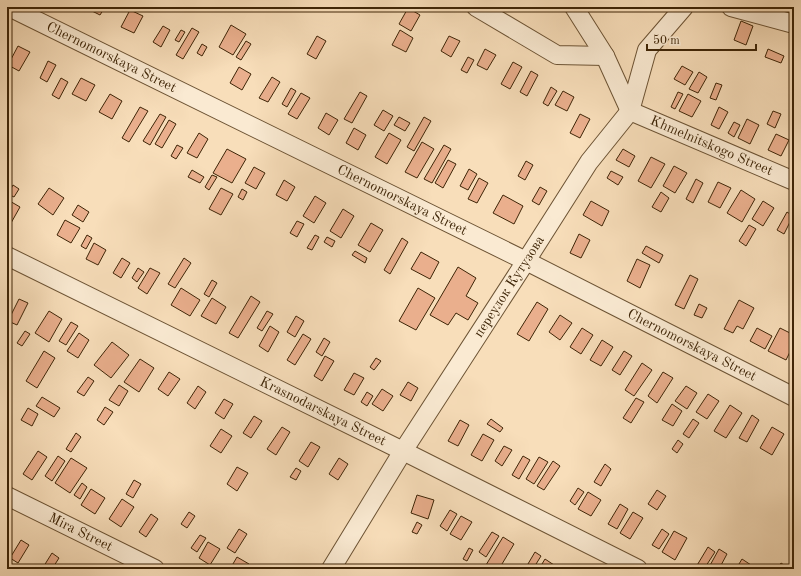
<svg xmlns="http://www.w3.org/2000/svg" width="801" height="576" viewBox="0 0 801 576" font-family="'Old Standard TT',serif">
	<style>
		.building { fill: #eaaf8d; stroke: #3e2507 }
		.lines { fill: none; stroke-linecap: round; stroke-linejoin: round }
		.minor-casing { stroke: #6c5334; stroke-width: 20 }
		.minor { stroke: #faead2; stroke-width: 18 }
		.labels { text-anchor: middle; dominant-baseline: central; stroke-width: 4; stroke-linejoin: round; paint-order: stroke }
		.street-label { font-size: 14px; fill: #3e2507; stroke: #faead2 }
	</style>
	<rect width="100%" height="100%" fill="#f8deba"/>
	<filter id="stains"><feTurbulence type="fractalNoise" baseFrequency=".005" numOctaves="4"/><feColorMatrix values="0 0 0 0 .2 0 0 0 0 .09 0 0 0 0 .02 0 0 0 .5 -.17"/></filter>
	<radialGradient id="worn" r=".72"><stop offset=".6" stop-color="#630" stop-opacity="0"/><stop offset="1" stop-color="#630" stop-opacity=".3"/></radialGradient>
	<g class="building">
		<path d="M89,7H105L100,15L88,9Z"/>
		<path d="M408,8L420,15L411,31L399,24Z"/>
		<path d="M130,10L143,16L134,33L121,27Z"/>
		<path d="M741,21L753,26L746,45L734,40Z"/>
		<path d="M231,25L246,34L233,55L219,47Z"/>
		<path d="M163,26L170,30L161,47L153,42Z"/>
		<path d="M192,28L199,32L183,59L176,55Z"/>
		<path d="M181,30L185,32L179,42L175,40Z"/>
		<path d="M400,30L413,38L406,52L392,45Z"/>
		<path d="M317,36L326,41L316,59L307,54Z"/>
		<path d="M449,36L460,41L451,57L441,51Z"/>
		<path d="M246,41L251,44L241,60L236,57Z"/>
		<path d="M202,44L207,47L202,56L197,53Z"/>
		<path d="M18,46L30,52L19,71L8,65Z"/>
		<path d="M485,49L496,55L487,70L477,65Z"/>
		<path d="M768,49L784,56L781,63L765,57Z"/>
		<path d="M468,57L474,60L467,73L461,70Z"/>
		<path d="M48,61L56,65L47,82L40,78Z"/>
		<path d="M513,62L522,67L510,89L501,84Z"/>
		<path d="M682,66L693,72L685,85L674,79Z"/>
		<path d="M239,67L251,74L242,90L230,83Z"/>
		<path d="M531,71L538,75L527,96L520,92Z"/>
		<path d="M699,72L707,77L698,93L689,89Z"/>
		<path d="M272,77L280,82L268,102L259,98Z"/>
		<path d="M61,78L68,82L59,99L52,95Z"/>
		<path d="M81,78L95,85L86,101L72,94Z"/>
		<path d="M716,83L722,85L716,100L710,98Z"/>
		<path d="M551,87L557,91L548,106L543,103Z"/>
		<path d="M291,88L296,91L287,107L282,104Z"/>
		<path d="M563,91L574,97L567,111L555,105Z"/>
		<path d="M360,92L367,96L352,123L344,119Z"/>
		<path d="M678,92L683,94L675,109L671,107Z"/>
		<path d="M301,93L310,98L297,119L288,114Z"/>
		<path d="M110,94L122,101L112,119L99,112Z"/>
		<path d="M688,94L701,101L692,117L679,111Z"/>
		<path d="M140,107L148,111L129,142L122,138Z"/>
		<path d="M719,107L728,112L719,129L711,125Z"/>
		<path d="M383,110L393,116L384,131L374,125Z"/>
		<path d="M773,111L781,114L775,128L767,124Z"/>
		<path d="M326,113L338,120L329,135L318,128Z"/>
		<path d="M160,114L166,117L150,145L143,141Z"/>
		<path d="M580,114L590,119L580,138L570,133Z"/>
		<path d="M399,117L410,123L405,131L394,125Z"/>
		<path d="M424,117L431,121L414,151L407,147Z"/>
		<path d="M747,119L759,125L750,144L738,138Z"/>
		<path d="M169,120L176,124L162,148L155,144Z"/>
		<path d="M734,122L740,125L734,137L728,133Z"/>
		<path d="M354,128L366,135L358,150L346,143Z"/>
		<path d="M199,133L208,139L197,158L187,153Z"/>
		<path d="M389,133L401,140L387,164L375,157Z"/>
		<path d="M776,134L789,140L781,156L768,150Z"/>
		<path d="M422,142L434,149L417,178L405,172Z"/>
		<path d="M177,145L183,148L176,159L171,156Z"/>
		<path d="M444,145L451,149L432,183L424,179Z"/>
		<path d="M227,149L246,159L232,183L213,173Z"/>
		<path d="M623,149L635,156L629,167L616,160Z"/>
		<path d="M651,157L665,164L651,188L638,181Z"/>
		<path d="M448,160L456,164L443,188L435,183Z"/>
		<path d="M526,161L533,165L525,180L518,176Z"/>
		<path d="M674,166L687,173L675,193L663,186Z"/>
		<path d="M254,167L265,173L256,189L245,183Z"/>
		<path d="M469,169L477,174L468,190L460,186Z"/>
		<path d="M192,170L204,177L200,183L188,177Z"/>
		<path d="M611,171L623,177L618,185L607,178Z"/>
		<path d="M212,175L217,177L209,190L205,187Z"/>
		<path d="M479,178L488,183L477,203L468,199Z"/>
		<path d="M696,179L703,183L693,203L686,199Z"/>
		<path d="M284,180L295,187L287,201L276,195Z"/>
		<path d="M718,182L731,188L720,208L708,202Z"/>
		<path d="M13,185L19,189L14,197L8,194Z"/>
		<path d="M540,187L547,191L539,205L532,201Z"/>
		<path d="M49,188L64,198L53,215L38,204Z"/>
		<path d="M221,188L233,194L221,215L209,209Z"/>
		<path d="M242,189L247,192L243,200L238,197Z"/>
		<path d="M741,190L755,199L742,222L727,213Z"/>
		<path d="M661,192L669,198L661,212L652,207Z"/>
		<path d="M503,195L523,206L514,224L493,213Z"/>
		<path d="M315,196L326,203L314,223L303,216Z"/>
		<path d="M8,200L20,207L11,223L7,221Z"/>
		<path d="M591,201L609,211L602,226L583,215Z"/>
		<path d="M763,201L774,208L763,226L752,219Z"/>
		<path d="M78,205L89,212L83,222L72,215Z"/>
		<path d="M343,209L354,216L341,238L330,231Z"/>
		<path d="M787,212L793,216L784,234L777,230Z"/>
		<path d="M65,220L80,228L71,243L57,235Z"/>
		<path d="M297,221L304,224L297,237L290,233Z"/>
		<path d="M371,223L383,230L370,252L358,245Z"/>
		<path d="M749,225L756,229L746,246L739,241Z"/>
		<path d="M579,234L590,240L581,258L570,253Z"/>
		<path d="M87,235L92,238L86,249L81,246Z"/>
		<path d="M315,235L319,237L312,250L307,248Z"/>
		<path d="M327,237L335,241L332,247L324,242Z"/>
		<path d="M402,238L408,242L390,274L384,270Z"/>
		<path d="M94,243L106,250L98,265L86,259Z"/>
		<path d="M646,246L663,255L659,263L642,253Z"/>
		<path d="M355,251L367,258L365,263L352,255Z"/>
		<path d="M421,252L439,262L430,279L411,269Z"/>
		<path d="M122,258L130,263L121,278L113,273Z"/>
		<path d="M184,258L191,263L175,288L168,284Z"/>
		<path d="M637,259L650,265L640,288L627,281Z"/>
		<path d="M458,267L476,278L466,296L478,303L468,320L456,313L448,325L430,315Z"/>
		<path d="M138,268L144,272L137,282L132,278Z"/>
		<path d="M150,268L160,273L147,294L138,288Z"/>
		<path d="M690,275L698,279L684,309L675,305Z"/>
		<path d="M212,280L217,283L209,297L204,294Z"/>
		<path d="M181,288L200,300L190,316L171,305Z"/>
		<path d="M418,288L435,298L416,330L399,321Z"/>
		<path d="M251,296L260,302L238,338L229,333Z"/>
		<path d="M212,298L226,307L216,324L201,316Z"/>
		<path d="M19,299L28,303L17,325L8,321Z"/>
		<path d="M739,300L754,308L743,329L737,326L733,333L724,329Z"/>
		<path d="M537,302L548,309L529,341L517,334Z"/>
		<path d="M699,304L707,308L702,318L694,315Z"/>
		<path d="M49,311L62,319L49,342L35,333Z"/>
		<path d="M267,311L273,314L262,331L257,328Z"/>
		<path d="M560,315L572,323L560,340L549,332Z"/>
		<path d="M296,316L304,321L295,337L287,332Z"/>
		<path d="M71,322L78,326L66,345L59,341Z"/>
		<path d="M270,326L279,332L268,352L259,346Z"/>
		<path d="M582,328L593,335L581,354L570,347Z"/>
		<path d="M757,328L772,336L765,349L750,341Z"/>
		<path d="M780,328L794,335V344L786,360L768,351Z"/>
		<path d="M25,331L30,334L22,346L17,343Z"/>
		<path d="M79,333L89,340L78,358L67,351Z"/>
		<path d="M303,334L311,339L295,365L287,360Z"/>
		<path d="M324,338L330,342L322,356L316,352Z"/>
		<path d="M602,340L613,347L601,366L590,360Z"/>
		<path d="M112,342L129,355L111,378L94,365Z"/>
		<path d="M44,351L55,358L37,388L26,381Z"/>
		<path d="M624,351L632,356L620,375L612,370Z"/>
		<path d="M325,356L334,361L322,381L314,376Z"/>
		<path d="M376,358L381,361L374,370L370,367Z"/>
		<path d="M140,359L154,368L139,392L124,382Z"/>
		<path d="M642,363L652,370L634,396L625,390Z"/>
		<path d="M169,372L180,379L168,396L158,389Z"/>
		<path d="M663,372L673,378L657,403L648,396Z"/>
		<path d="M354,373L364,378L354,395L344,390Z"/>
		<path d="M88,377L94,381L84,396L77,392Z"/>
		<path d="M408,382L418,388L411,401L400,395Z"/>
		<path d="M119,385L128,391L119,406L109,400Z"/>
		<path d="M198,386L206,392L195,409L187,403Z"/>
		<path d="M686,386L697,393L687,409L675,401Z"/>
		<path d="M382,389L393,396L383,411L372,404Z"/>
		<path d="M367,392L373,396L367,406L361,402Z"/>
		<path d="M708,394L719,401L707,419L696,412Z"/>
		<path d="M42,397L60,408L54,417L36,406Z"/>
		<path d="M636,398L644,402L631,423L623,418Z"/>
		<path d="M224,399L233,404L224,419L215,413Z"/>
		<path d="M672,404L682,411L673,426L662,420Z"/>
		<path d="M730,405L742,413L726,438L714,431Z"/>
		<path d="M105,407L113,412L104,425L97,420Z"/>
		<path d="M28,408L38,414L32,426L21,420Z"/>
		<path d="M752,415L759,420L747,442L739,438Z"/>
		<path d="M254,416L262,421L251,438L243,433Z"/>
		<path d="M491,419L503,428L500,432L487,424Z"/>
		<path d="M693,419L699,423L689,438L683,434Z"/>
		<path d="M460,420L469,425L458,446L448,441Z"/>
		<path d="M282,427L290,432L276,455L267,449Z"/>
		<path d="M772,427L784,434L772,455L760,448Z"/>
		<path d="M221,429L232,436L221,453L210,446Z"/>
		<path d="M76,433L81,437L71,452L66,449Z"/>
		<path d="M483,434L494,440L482,461L471,455Z"/>
		<path d="M678,440L683,444L677,453L672,449Z"/>
		<path d="M311,442L320,447L308,467L299,461Z"/>
		<path d="M504,446L512,450L502,466L495,461Z"/>
		<path d="M38,451L47,457L32,480L23,474Z"/>
		<path d="M58,456L65,461L52,481L45,476Z"/>
		<path d="M523,456L530,460L519,479L512,475Z"/>
		<path d="M539,457L548,462L534,484L526,479Z"/>
		<path d="M71,458L87,468L70,493L55,483Z"/>
		<path d="M339,458L348,464L338,480L329,474Z"/>
		<path d="M553,461L560,466L544,490L537,486Z"/>
		<path d="M605,464L611,469L601,486L594,482Z"/>
		<path d="M237,467L248,473L237,491L227,484Z"/>
		<path d="M296,468L301,471L296,480L290,477Z"/>
		<path d="M134,480L141,484L133,498L126,494Z"/>
		<path d="M82,483L87,487L80,499L74,495Z"/>
		<path d="M578,488L584,492L575,505L570,501Z"/>
		<path d="M91,489L105,498L95,514L81,505Z"/>
		<path d="M657,490L666,496L657,510L648,504Z"/>
		<path d="M588,492L601,500L591,516L578,509Z"/>
		<path d="M417,495L434,500L428,519L411,513Z"/>
		<path d="M122,499L134,507L121,527L109,519Z"/>
		<path d="M620,504L628,509L617,529L608,524Z"/>
		<path d="M450,510L457,514L447,531L440,526Z"/>
		<path d="M189,512L195,516L187,528L181,524Z"/>
		<path d="M633,512L643,518L630,539L620,533Z"/>
		<path d="M151,514L158,519L146,537L139,532Z"/>
		<path d="M461,516L472,522L461,540L450,534Z"/>
		<path d="M417,522L422,525L417,534L412,532Z"/>
		<path d="M239,529L247,534L235,553L227,548Z"/>
		<path d="M662,529L669,534L659,549L652,545Z"/>
		<path d="M674,531L687,538L675,560L662,552Z"/>
		<path d="M492,532L499,536L486,557L479,552Z"/>
		<path d="M200,535L206,538L197,552L191,548Z"/>
		<path d="M503,537L514,544L499,569H492L486,565Z"/>
		<path d="M21,540L29,545L18,563L10,558Z"/>
		<path d="M208,542L220,549L210,565L199,558Z"/>
		<path d="M708,547L715,552L704,569H700L696,567Z"/>
		<path d="M469,548L473,550L467,561L463,559Z"/>
		<path d="M719,549L727,554L719,569H708Z"/>
		<path d="M535,552L541,556L533,569H525Z"/>
		<path d="M52,553L59,558L52,569H42Z"/>
		<path d="M237,557L249,564L246,569H230Z"/>
		<path d="M545,559L557,567L556,569H539Z"/>
		<path d="M742,559L751,565L748,569H736Z"/>
		<path d="M781,563L787,567L785,569H777Z"/>
		<path d="M30,565L36,568L35,569H27Z"/>
	</g>
	<g class="lines">
		<g class="minor-casing">
			<g id="minor">
				<path id="s1" d="M9,7L526,261L794,397"/>
				<path d="M476,7L557,55L605,56"/>
				<path id="s2" d="M574,7L605,56L630,111L794,181"/>
				<path d="M731,7L794,24"/>
				<path id="s3" d="M7,256L403,451L638,569"/>
				<path id="s4" d="M7,496L155,569"/>
				<path id="s5" d="M331,569L403,451L526,261L589,162L630,111L647,50L684,7"/>
			</g>
		</g>
		<use href="#minor" class="minor"/>
	</g>
	<g class="labels">
		<g class="street-label">
			<text stroke="none"><textPath href="#s1" startOffset="114">Chernomorskaya Street</textPath></text>
			<text stroke="none"><textPath href="#s2" startOffset="207">Khmelnitskogo Street</textPath></text>
			<text stroke="none"><textPath href="#s1" startOffset="438">Chernomorskaya Street</textPath></text>
			<text stroke="none"><textPath href="#s5" startOffset="334">переулок Кутузова</textPath></text>
			<text stroke="none"><textPath href="#s1" startOffset="762">Chernomorskaya Street</textPath></text>
			<text stroke="none"><textPath href="#s3" startOffset="352">Krasnodarskaya Street</textPath></text>
			<text stroke="none"><textPath href="#s4" startOffset="82">Mira Street</textPath></text>
		</g>
	</g>
	<rect width="801" height="576" fill="none" stroke="#f8deba" stroke-width="24"/>
	<rect x="8" y="8" width="785" height="560" fill="none" stroke="#3e2507" stroke-width="2"/>
	<rect x="12" y="12" width="777" height="552" fill="none" stroke="#3e2507"/>
	<path d="M647 44v6h109v-6" fill="none" stroke="#3e2507" stroke-width="2"/>
	<text x="653" y="44" font-size="12" fill="#3e2507" stroke="#faead2" stroke-width="3" paint-order="stroke">50 m</text>
	<rect width="100%" height="100%" filter="url(#stains)"/>
	<rect width="100%" height="100%" fill="url(#worn)"/>
</svg>
